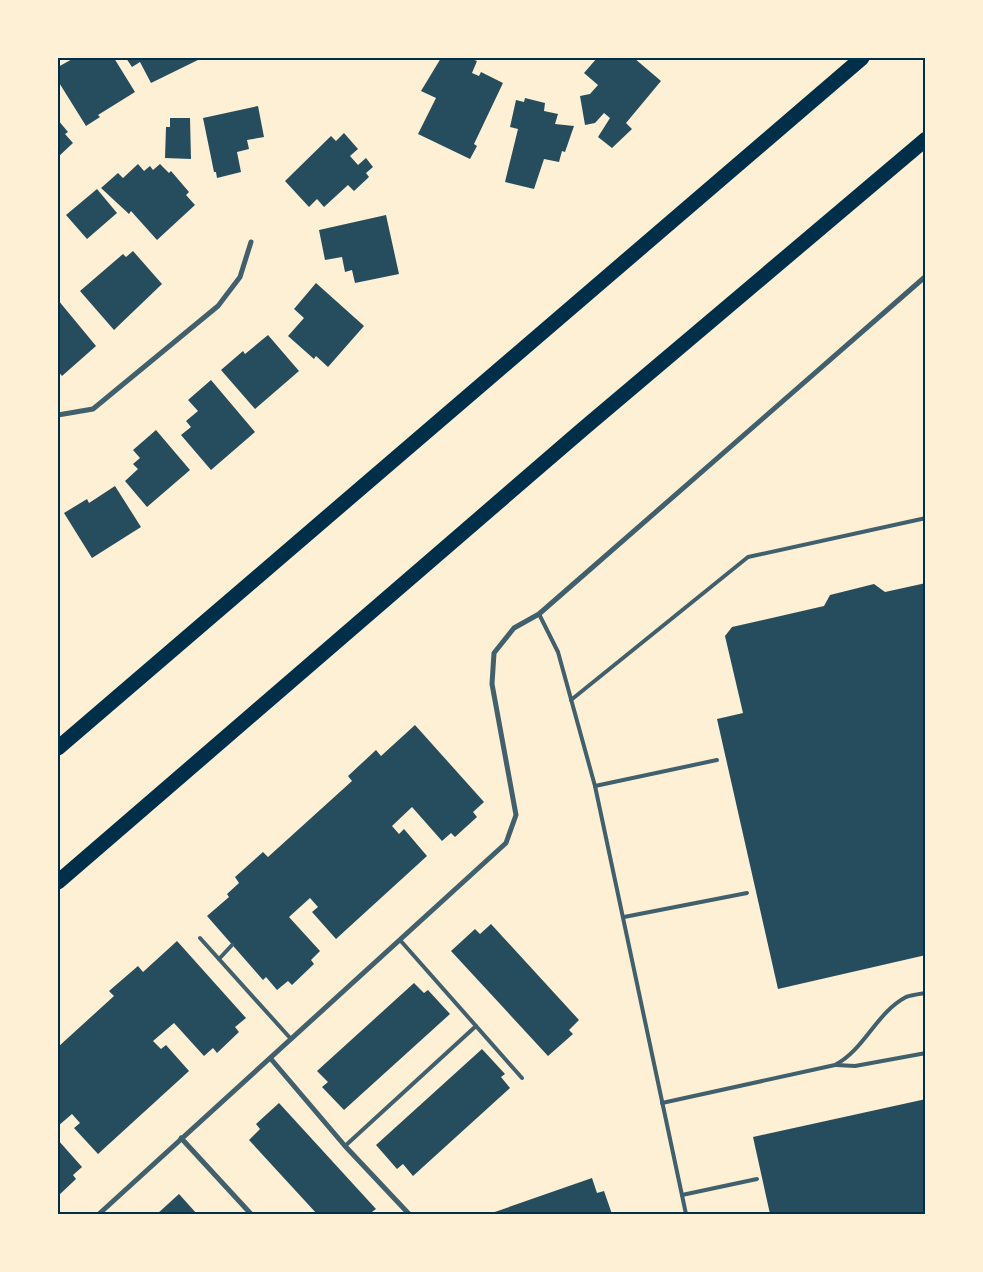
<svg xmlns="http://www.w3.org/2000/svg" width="983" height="1272" viewBox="0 0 983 1272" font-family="Signika,sans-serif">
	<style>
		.building { fill: #264d5e }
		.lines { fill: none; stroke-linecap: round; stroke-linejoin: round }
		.service { stroke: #3f606c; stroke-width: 4 }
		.minor { stroke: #3f606c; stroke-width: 5 }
		.motorway { stroke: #003049; stroke-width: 15 }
		.neatline { fill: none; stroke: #003049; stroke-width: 2 }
	</style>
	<rect width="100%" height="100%" fill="#fdf0d5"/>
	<g class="building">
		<path d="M74,58H114L135,92L98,115L100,117L86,126L58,81V67Z"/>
		<path d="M126,58H202L151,83L140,62L132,67Z"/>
		<path d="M441,58H469L477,61L472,73L479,76L481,72L503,83L474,144L477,146L470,159L418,134L436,98L421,91Z"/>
		<path d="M597,58H634L661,81L626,123L632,129L612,148L598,137L610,118L604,113L595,123L585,125L580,96L590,94L598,85L584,73Z"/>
		<path d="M525,98L545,103L544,111L558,114L555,124L574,126L565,152L562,151L559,162L544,159L534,189L505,182L518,129L510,127L516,100L524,102Z"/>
		<path d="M258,106L264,137L247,140L249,149L237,152L241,172L217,178L216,172H214L203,118Z"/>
		<path d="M170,118H190L191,159L165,158L166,127H170Z"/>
		<path d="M58,120L68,132L65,134L73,143L58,157Z"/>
		<path d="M344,133L358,149L350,156L358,165L366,158L373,167L366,173L369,177L354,191L348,185L324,207L317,199L309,207L285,181L331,136L336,141Z"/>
		<path d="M138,164L144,171L150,166L153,170L160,164L169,173L171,171L189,192L186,195L195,205L157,240L131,211L129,214L101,188L118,173L123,178Z"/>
		<path d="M97,189L117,213L87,239L66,215Z"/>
		<path d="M386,215L399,274L355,283L352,270L345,272L342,257L325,260L319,230Z"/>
		<path d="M133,251L162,284L114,330L80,291L123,254L126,257Z"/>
		<path d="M316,283L364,326L328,367L316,356L314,359L288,336L304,318L294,309Z"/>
		<path d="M58,300L96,346L62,376L58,371Z"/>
		<path d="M268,335L299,371L255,409L221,370L243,351L245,354Z"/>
		<path d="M211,380L255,432L211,470L181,435L191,427L186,421L198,411L188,400Z"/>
		<path d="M156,430L190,470L147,507L125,481L138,469L133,464L140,458L133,450Z"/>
		<path d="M115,486L141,527L92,558L64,513L87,499L89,503Z"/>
		<path d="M926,583V955L778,989L717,719L743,713L725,636L732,627L824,606L830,595L874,584L885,592Z"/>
		<path d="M415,725L484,802L473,812L477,817L455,837L451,833L442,841L412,807L392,826L399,834L404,829L427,856L336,939L312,912L318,907L310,898L289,917L320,951L311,960L314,964L292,985L288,981L277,990L266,977L263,980L207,916L229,897L227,894L239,883L235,877L263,852L268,857L352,781L348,776L376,750L381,756Z"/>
		<path d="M491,924L579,1020L569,1030L573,1034L548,1056L451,951L475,929L480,934Z"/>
		<path d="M177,941L246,1018L235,1027L239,1032L217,1053L213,1048L204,1056L174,1023L153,1041L161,1049L166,1045L189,1071L98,1154L74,1128L80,1123L72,1114L58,1126V1047L114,996L109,991L138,966L143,972Z"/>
		<path d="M414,983L424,993L428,990L450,1014L344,1110L322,1087L328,1082L317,1071Z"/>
		<path d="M482,1049L505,1074L501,1077L510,1088L413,1176L403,1164L397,1169L376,1145Z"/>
		<path d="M926,1099V1214H770L753,1137Z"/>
		<path d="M279,1103L376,1209L369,1214H317L249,1140L260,1129L256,1124Z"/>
		<path d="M58,1140L82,1167L73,1175L76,1179L58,1196Z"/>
		<path d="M592,1178L597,1193L604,1191L612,1214H489Z"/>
		<path d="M179,1194L197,1214H157Z"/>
	</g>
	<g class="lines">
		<g class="service">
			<path d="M539,614L558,652L595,786L686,1214"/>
			<path d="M571,700L748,557L926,518"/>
			<path d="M595,786L717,760"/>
			<path d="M624,917L747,893"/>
			<path d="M200,938L291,1039"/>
			<path d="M400,940L522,1078"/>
			<path d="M219,959L232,945"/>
			<path d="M836,1065L855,1066L926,1053"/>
			<path d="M662,1103L835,1065C865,1049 876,1013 906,997C912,995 920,994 926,993"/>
			<path d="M345,1146L476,1026"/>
			<path d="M682,1195L757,1179"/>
		</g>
		<g class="minor">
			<path d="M58,415L93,409L218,306L240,277L251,242"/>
			<path d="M271,1059L345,1146L409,1214"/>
			<path d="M181,1138L251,1214"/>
			<path d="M99,1214L506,843L516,815L492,684L494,653L514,628L539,614L926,276"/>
		</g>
		<g class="motorway">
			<path d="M58,748L862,58"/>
			<path d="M58,882L583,429L926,139"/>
		</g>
	</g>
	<rect width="983" height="1272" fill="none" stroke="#fdf0d5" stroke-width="118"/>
	<rect x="59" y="59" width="865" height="1154" class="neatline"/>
</svg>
